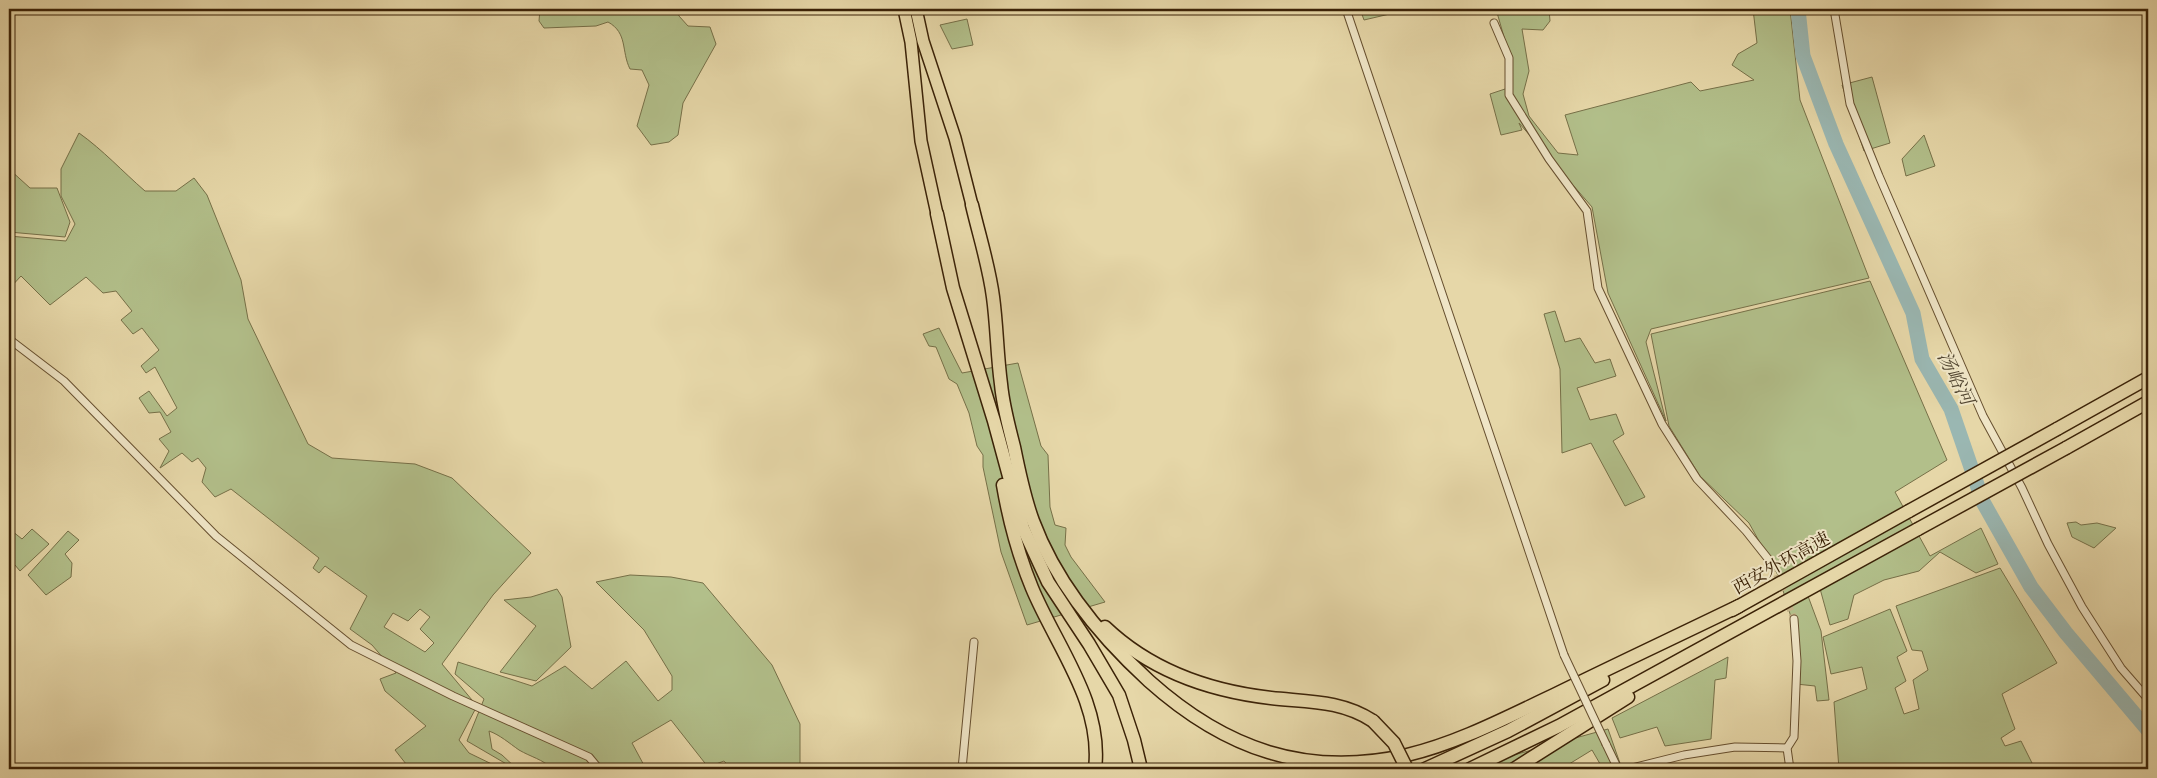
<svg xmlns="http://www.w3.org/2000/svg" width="2157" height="778" viewBox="0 0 2157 778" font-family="'Libre Caslon Text','Noto Serif SC',serif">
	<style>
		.green { fill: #b2bf8a; stroke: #767048; fill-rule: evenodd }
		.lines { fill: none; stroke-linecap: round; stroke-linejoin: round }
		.river { stroke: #9ab7b2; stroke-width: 15 }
		.minor-tunnel { stroke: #c4b388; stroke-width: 7; stroke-dasharray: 7 3.5; stroke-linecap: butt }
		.minor-casing { stroke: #664f2f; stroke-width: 9 }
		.trunk-casing { stroke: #3b2207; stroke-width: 14 }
		.motorway-casing { stroke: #3b2207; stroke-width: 15 }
		.minor { stroke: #efe5c6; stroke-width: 7 }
		.trunk { stroke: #e6d7a8; stroke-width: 11 }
		.motorway { stroke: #e6d7a8; stroke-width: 12 }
		.minor-bridge-casing { stroke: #664f2f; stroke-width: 9; stroke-linecap: butt }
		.motorway-bridge-casing { stroke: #3b2207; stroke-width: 15; stroke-linecap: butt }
		.minor-bridge { stroke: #efe5c6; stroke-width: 7 }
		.motorway-bridge { stroke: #e6d7a8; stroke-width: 12 }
		.labels { text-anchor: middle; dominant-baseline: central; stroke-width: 4; stroke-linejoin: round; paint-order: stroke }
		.street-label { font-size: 18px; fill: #3b2207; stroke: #efe5c6 }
		.water-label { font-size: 19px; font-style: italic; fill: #534732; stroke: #efe5c6 }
	</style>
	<rect width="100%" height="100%" fill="#e6d7a8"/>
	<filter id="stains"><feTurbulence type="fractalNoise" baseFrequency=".004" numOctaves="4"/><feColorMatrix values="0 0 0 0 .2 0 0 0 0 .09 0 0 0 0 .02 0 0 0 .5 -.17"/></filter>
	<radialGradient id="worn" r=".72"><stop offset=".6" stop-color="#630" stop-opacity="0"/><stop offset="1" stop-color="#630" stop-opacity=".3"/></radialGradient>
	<g class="green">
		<path d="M540,9H677L679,16L688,26L710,27L716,44L683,103L678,135L669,142L651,145L637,126L649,85L642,70L630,69C621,51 628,33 608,22L596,26L544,28L539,21Z"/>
		<path d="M1360,9H1411L1364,20Z"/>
		<path d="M1496,9H1549L1550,21L1543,30L1522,29L1529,71L1523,94L1529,116L1558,153L1578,155L1565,115L1691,82L1700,91L1754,80L1732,65L1738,54L1757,43L1753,9H1790L1800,100L1869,278L1651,329L1646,342L1666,421L1608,293L1592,207L1519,123L1522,130L1501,135L1490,94L1508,88L1512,65Z"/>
		<path d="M967,19L973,45L952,49L940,25Z"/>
		<path d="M1872,77L1890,143L1864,151L1842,85Z"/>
		<path d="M79,133C103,150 123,172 145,191H176L194,178L207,195L241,280L248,319L308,444L332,458L415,464L452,478L531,553L493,595L442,664L477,706L459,740L469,753L502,769H410L395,750L426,726L385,691L380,679L396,673L372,645L350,629L367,596L325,566L319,573L313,568L319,558L231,489L215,497L202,482L206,468L198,458L192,462L182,453L160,468L169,451L159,439L171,432L160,412L149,413L139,398L149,391L167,416L177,408L155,367L146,373L141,366L159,350L142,328L133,334L121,320L132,311L116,291L103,293L86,277L50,305L21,276L9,289V236L66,241L75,224L61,196V169ZM420,609L430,617L420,629L434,643L425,652L384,627L393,613L408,621Z"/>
		<path d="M1924,135L1935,166L1906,176L1902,159Z"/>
		<path d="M9,169L30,188H57L70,222L65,237L9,232Z"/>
		<path d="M1870,281L1947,460L1895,492L1930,556L1981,528L1998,564L1976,573L1940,552L1919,571L1884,580L1854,595L1848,619L1830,625L1819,585L1805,588L1821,631L1829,700L1817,701L1815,686L1796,684L1799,644L1779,577L1749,523L1700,476L1669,426L1651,334Z"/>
		<path d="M1555,311L1565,342L1580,338L1595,363L1610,359L1616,376L1577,388L1590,420L1616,414L1624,434L1613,441L1645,497L1625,506L1591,443L1562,453L1560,369L1544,314Z"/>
		<path d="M939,328L962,373L1018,363L1041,446L1048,455L1050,507L1055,525L1066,528L1065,545L1071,557L1105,602L1027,625L1001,552L983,467V455L977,446L969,413L957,384L949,379L936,347L929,346L923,334Z"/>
		<path d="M2076,522L2081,525L2097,523L2116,528L2094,548L2072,537L2067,523Z"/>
		<path d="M32,529L49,544L20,571L9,558V535L12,531L22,539Z"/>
		<path d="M68,531L79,540L65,554L72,563L71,577L46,595L28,575Z"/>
		<path d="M2000,568L2057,663L2002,694L2015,729L2001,738L2005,746L2021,741L2035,769H1839L1834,702L1867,689L1862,667L1831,674L1823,637L1890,609L1907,651L1897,657L1906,681L1895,688L1904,714L1919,709L1913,680L1928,670L1922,651L1912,650L1896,606Z"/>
		<path d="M630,575L671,577L703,583L772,665L800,724V769H731L724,761L708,767L671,720L632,743L646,769H553C542,759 531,757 519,750C509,743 500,735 489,731L492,749L502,755L517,769H515L467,741L484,699L455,674L458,662L532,686L565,666L592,689L626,661L658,701L672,690V676L644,630L596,582Z"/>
		<path d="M557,589L562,597L571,647L536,681L500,672L536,626L504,600L531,597Z"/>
		<path d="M1728,657L1726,678L1715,680L1711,739L1665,746L1657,727L1620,738L1612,718Z"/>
		<path d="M1608,729L1622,769H1603L1592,750L1561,769H1463Z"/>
	</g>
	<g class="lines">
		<path class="river" d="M1798,9L1803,56L1836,144L1913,313L1922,359L1951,409L1983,502L2031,587L2066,633L2148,730"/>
		<path class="minor-tunnel" d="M1773,565L1794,619"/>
		<g class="minor-casing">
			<g id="minor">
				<path d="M1346,9L1564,655"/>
				<path d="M1834,9L1850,104L1879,176L1983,416L2022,488L2048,544L2082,607L2121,668L2148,699"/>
				<path d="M1494,23L1509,58V95L1549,159L1587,211L1598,288L1662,424L1697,479L1746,531L1773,565"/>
				<path d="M9,339L64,381L216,536L351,645L453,696L589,757L599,769"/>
				<path d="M1606,744L1618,769"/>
				<path d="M962,769L974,642"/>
				<path d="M1628,769L1684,755L1735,747L1787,748"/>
				<path d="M1790,769L1787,748L1794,737L1797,661L1794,619"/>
			</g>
		</g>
		<g class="trunk-casing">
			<g id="trunk">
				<path d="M904,9L911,42L921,141L937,214"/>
				<path d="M916,9L923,41L955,138L972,205"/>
			</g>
		</g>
		<g class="motorway-casing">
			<g id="motorway">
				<path d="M972,205C979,235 989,266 993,297C997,326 997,355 1001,384C1003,406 1009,427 1014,447C1019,472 1024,497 1033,521C1056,583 1101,637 1149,681C1225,749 1306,778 1407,755C1458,743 1507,717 1554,695C1615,665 1677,636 1739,606"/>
				<path d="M937,214L953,288L994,421L1023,528L1048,582L1089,644L1119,695L1134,740L1141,769"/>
				<path d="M2057,429L2148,378"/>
				<path d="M2066,448L2148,402"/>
				<path d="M1003,485C1009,520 1018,554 1032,588C1056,646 1103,703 1095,769"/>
				<path d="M1732,610L1909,511"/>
				<path d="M1105,627C1150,670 1210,691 1271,698C1307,702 1341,700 1373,721"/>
				<path d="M1425,769L1508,731L1603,680"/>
				<path d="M1470,769L1559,726L1918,529"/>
				<path d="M1514,769L1628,697"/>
			</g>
		</g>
		<use href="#minor" class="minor"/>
		<use href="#trunk" class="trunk"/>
		<use href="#motorway" class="motorway"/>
		<g class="minor-bridge-casing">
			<path id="minor-bridge" d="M1564,655L1606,744"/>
		</g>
		<g class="motorway-bridge-casing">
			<g id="motorway-bridge">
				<path d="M1909,511L2057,429"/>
				<path d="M1918,529L2066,448"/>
				<path d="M1373,721L1394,743L1407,769"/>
			</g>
		</g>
		<use href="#minor-bridge" class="minor-bridge"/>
		<use href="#motorway-bridge" class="motorway-bridge"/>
	</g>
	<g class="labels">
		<g class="street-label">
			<text transform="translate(1781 563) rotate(-29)">西安外环高速</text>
		</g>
		<g class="water-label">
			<text transform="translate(1956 378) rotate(63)">汤峪河</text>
		</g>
	</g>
	<rect width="2157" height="778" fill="none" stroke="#e6d7a8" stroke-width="30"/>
	<rect x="10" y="10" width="2137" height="758" fill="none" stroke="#3b2207" stroke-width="2.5"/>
	<rect x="15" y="15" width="2127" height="748" fill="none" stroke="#3b2207"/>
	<rect width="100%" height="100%" filter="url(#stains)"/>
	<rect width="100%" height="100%" fill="url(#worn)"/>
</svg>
